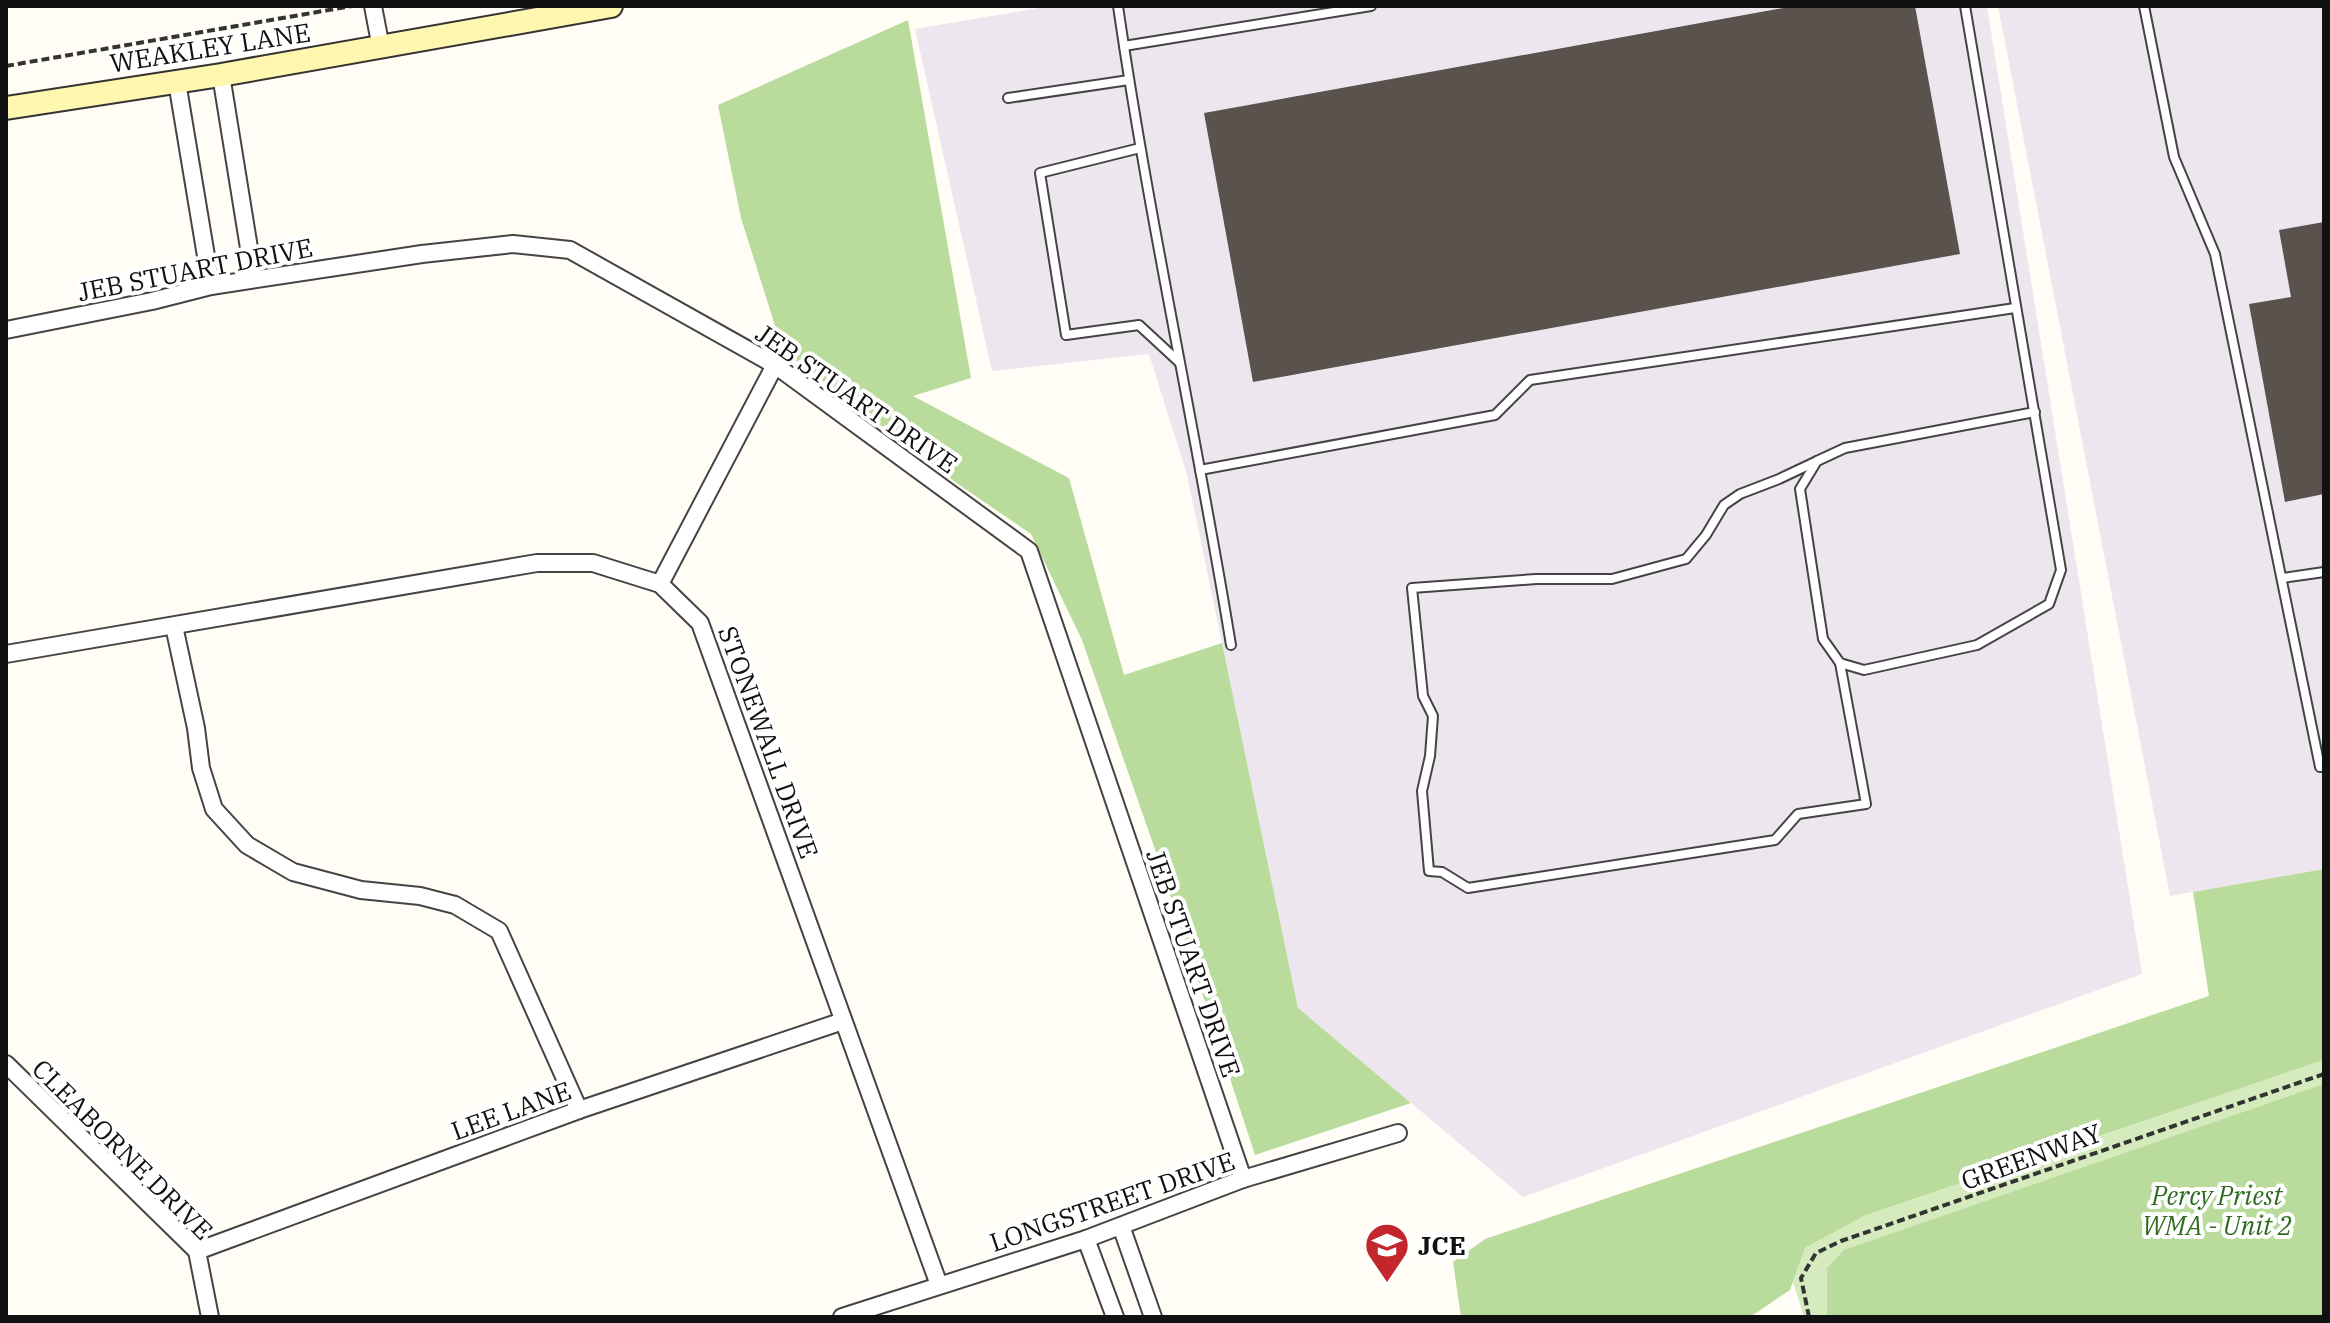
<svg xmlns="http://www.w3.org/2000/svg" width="2330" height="1323" viewBox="0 0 2330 1323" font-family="'IBM Plex Serif',serif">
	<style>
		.industrial { fill: #eee6ef }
		.green { fill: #d5ebbd }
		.forest { fill: #b9dc9c }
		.building { fill: #5a524d }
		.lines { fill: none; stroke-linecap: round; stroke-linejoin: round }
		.lane-casing { stroke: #444; stroke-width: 12 }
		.street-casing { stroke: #444; stroke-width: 20 }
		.secondary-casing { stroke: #333; stroke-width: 26 }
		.path { stroke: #333; stroke-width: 4; stroke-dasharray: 8 4; stroke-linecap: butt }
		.lane { stroke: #fff; stroke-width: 8 }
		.street { stroke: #fff; stroke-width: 16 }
		.secondary { stroke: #fff6b0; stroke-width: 22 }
		.labels { text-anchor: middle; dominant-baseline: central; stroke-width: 8; stroke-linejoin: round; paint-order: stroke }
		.street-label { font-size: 26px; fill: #111; stroke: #fff }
		.park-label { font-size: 26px; font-style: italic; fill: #2f6b1f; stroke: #fff }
		.poi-label { font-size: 26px; font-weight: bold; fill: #111; stroke: #fff; text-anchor: start }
	</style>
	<rect width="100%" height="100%" fill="#fffdf5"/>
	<g class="industrial">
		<path d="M1050,6H1987L2142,974L1523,1197L1298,1008L1187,475L1149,354L992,371L915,29Z"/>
		<path d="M1998,6H2324V869L2170,896Z"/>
	</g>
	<path class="green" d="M2324,1060V1317H1804L1793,1282L1805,1248L1866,1215Z"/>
	<g class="forest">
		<path d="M908,20L971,378L913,396L1069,478L1124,675L1222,643L1298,1008L1411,1103L1255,1155L1158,858L1082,640L1031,534L958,484L783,351L741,218L718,105Z"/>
		<path d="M2324,869V1060L1866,1215L1805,1248L1790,1290L1750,1317H1461L1453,1262L1485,1239L2209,996L2193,892Z"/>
		<path d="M2324,1084V1317H1827V1268L1844,1250Z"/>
	</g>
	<g class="building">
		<path d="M1794,6H1915L1960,254L1253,382L1204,113Z"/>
		<path d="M2324,222V494L2285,502L2249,304L2291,297L2279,230Z"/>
	</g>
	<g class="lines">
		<g class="lane-casing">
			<g id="lane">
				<path d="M1118,6C1149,220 1196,431 1231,645"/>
				<path d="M1965,6L2061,570L2049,604L1977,645L1864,670L1840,663L1823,639L1800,489L1817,461L1845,448L2035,412"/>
				<path d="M2144,6L2174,157L2215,254L2320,767L2324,766"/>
				<path d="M1124,46L1371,6"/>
				<path d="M1008,98L1129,80"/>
				<path d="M1140,148L1040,173L1066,335L1139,325L1179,362"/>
				<path d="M1817,461L1779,479L1740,494L1724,505L1706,535L1686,559L1612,579H1536L1412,588L1423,696L1433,716L1430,756L1422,791L1429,871L1442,872L1468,888L1775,840L1798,814L1866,804L1840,663"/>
				<path d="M1200,470L1495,415L1530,380L2015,308"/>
				<path d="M2283,578L2324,572"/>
			</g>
		</g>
		<g class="street-casing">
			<g id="street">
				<path d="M373,6L381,48"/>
				<path d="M221,75L254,279"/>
				<path d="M177,82L211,286"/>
				<path d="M6,330L152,301L211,286L422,254L513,244L570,250L775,365L1029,551L1243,1179"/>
				<path d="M660,584L775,365"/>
				<path d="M174,626L196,728L201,768L214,809L247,845L293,872L361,890L420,896L455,905L499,931L579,1110"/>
				<path d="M6,654L537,563H593L660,584L700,623L939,1285"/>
				<path d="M6,1064L197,1251L210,1317"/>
				<path d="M1121,1226L1153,1317"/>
				<path d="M1086,1239L1115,1317"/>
				<path d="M197,1251L579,1110L843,1021"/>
				<path d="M842,1317L1086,1239L1243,1179L1398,1133"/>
			</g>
		</g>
		<g class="secondary-casing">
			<path id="secondary" d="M6,108L221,75L611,6"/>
		</g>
		<g class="path">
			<path d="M6,66L352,6"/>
			<path d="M1809,1317L1801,1278L1816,1253L1841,1241L2324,1074"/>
		</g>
		<use href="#lane" class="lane"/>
		<use href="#street" class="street"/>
		<use href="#secondary" class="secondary"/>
	</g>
	<defs>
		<g id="school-pin" transform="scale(2.3)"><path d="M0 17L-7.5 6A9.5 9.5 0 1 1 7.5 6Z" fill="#c4262e" stroke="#fff"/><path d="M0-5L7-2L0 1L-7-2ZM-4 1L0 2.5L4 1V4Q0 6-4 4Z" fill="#fff"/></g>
	</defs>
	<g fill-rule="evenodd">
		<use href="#school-pin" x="1387" y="1245"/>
	</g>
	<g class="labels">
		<g class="street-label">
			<text transform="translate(210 47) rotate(-9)">WEAKLEY LANE</text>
			<text transform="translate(195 269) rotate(-11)">JEB STUART DRIVE</text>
			<text transform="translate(857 398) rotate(35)">JEB STUART DRIVE</text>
			<text transform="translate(769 742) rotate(70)">STONEWALL DRIVE</text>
			<text transform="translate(1194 963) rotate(71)">JEB STUART DRIVE</text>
			<text transform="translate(511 1110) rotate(-20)">LEE LANE</text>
			<text transform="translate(123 1149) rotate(45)">CLEABORNE DRIVE</text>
			<text transform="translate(2031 1156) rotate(-20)">GREENWAY</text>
			<text transform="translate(1112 1201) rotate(-19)">LONGSTREET DRIVE</text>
		</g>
		<g class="park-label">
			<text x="2217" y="1195">Percy Priest<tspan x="2217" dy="30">WMA - Unit 2</tspan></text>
		</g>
		<g class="poi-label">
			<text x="1418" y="1245">JCE</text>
		</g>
	</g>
	<rect width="2330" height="1323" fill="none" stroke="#111111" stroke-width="16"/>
</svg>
